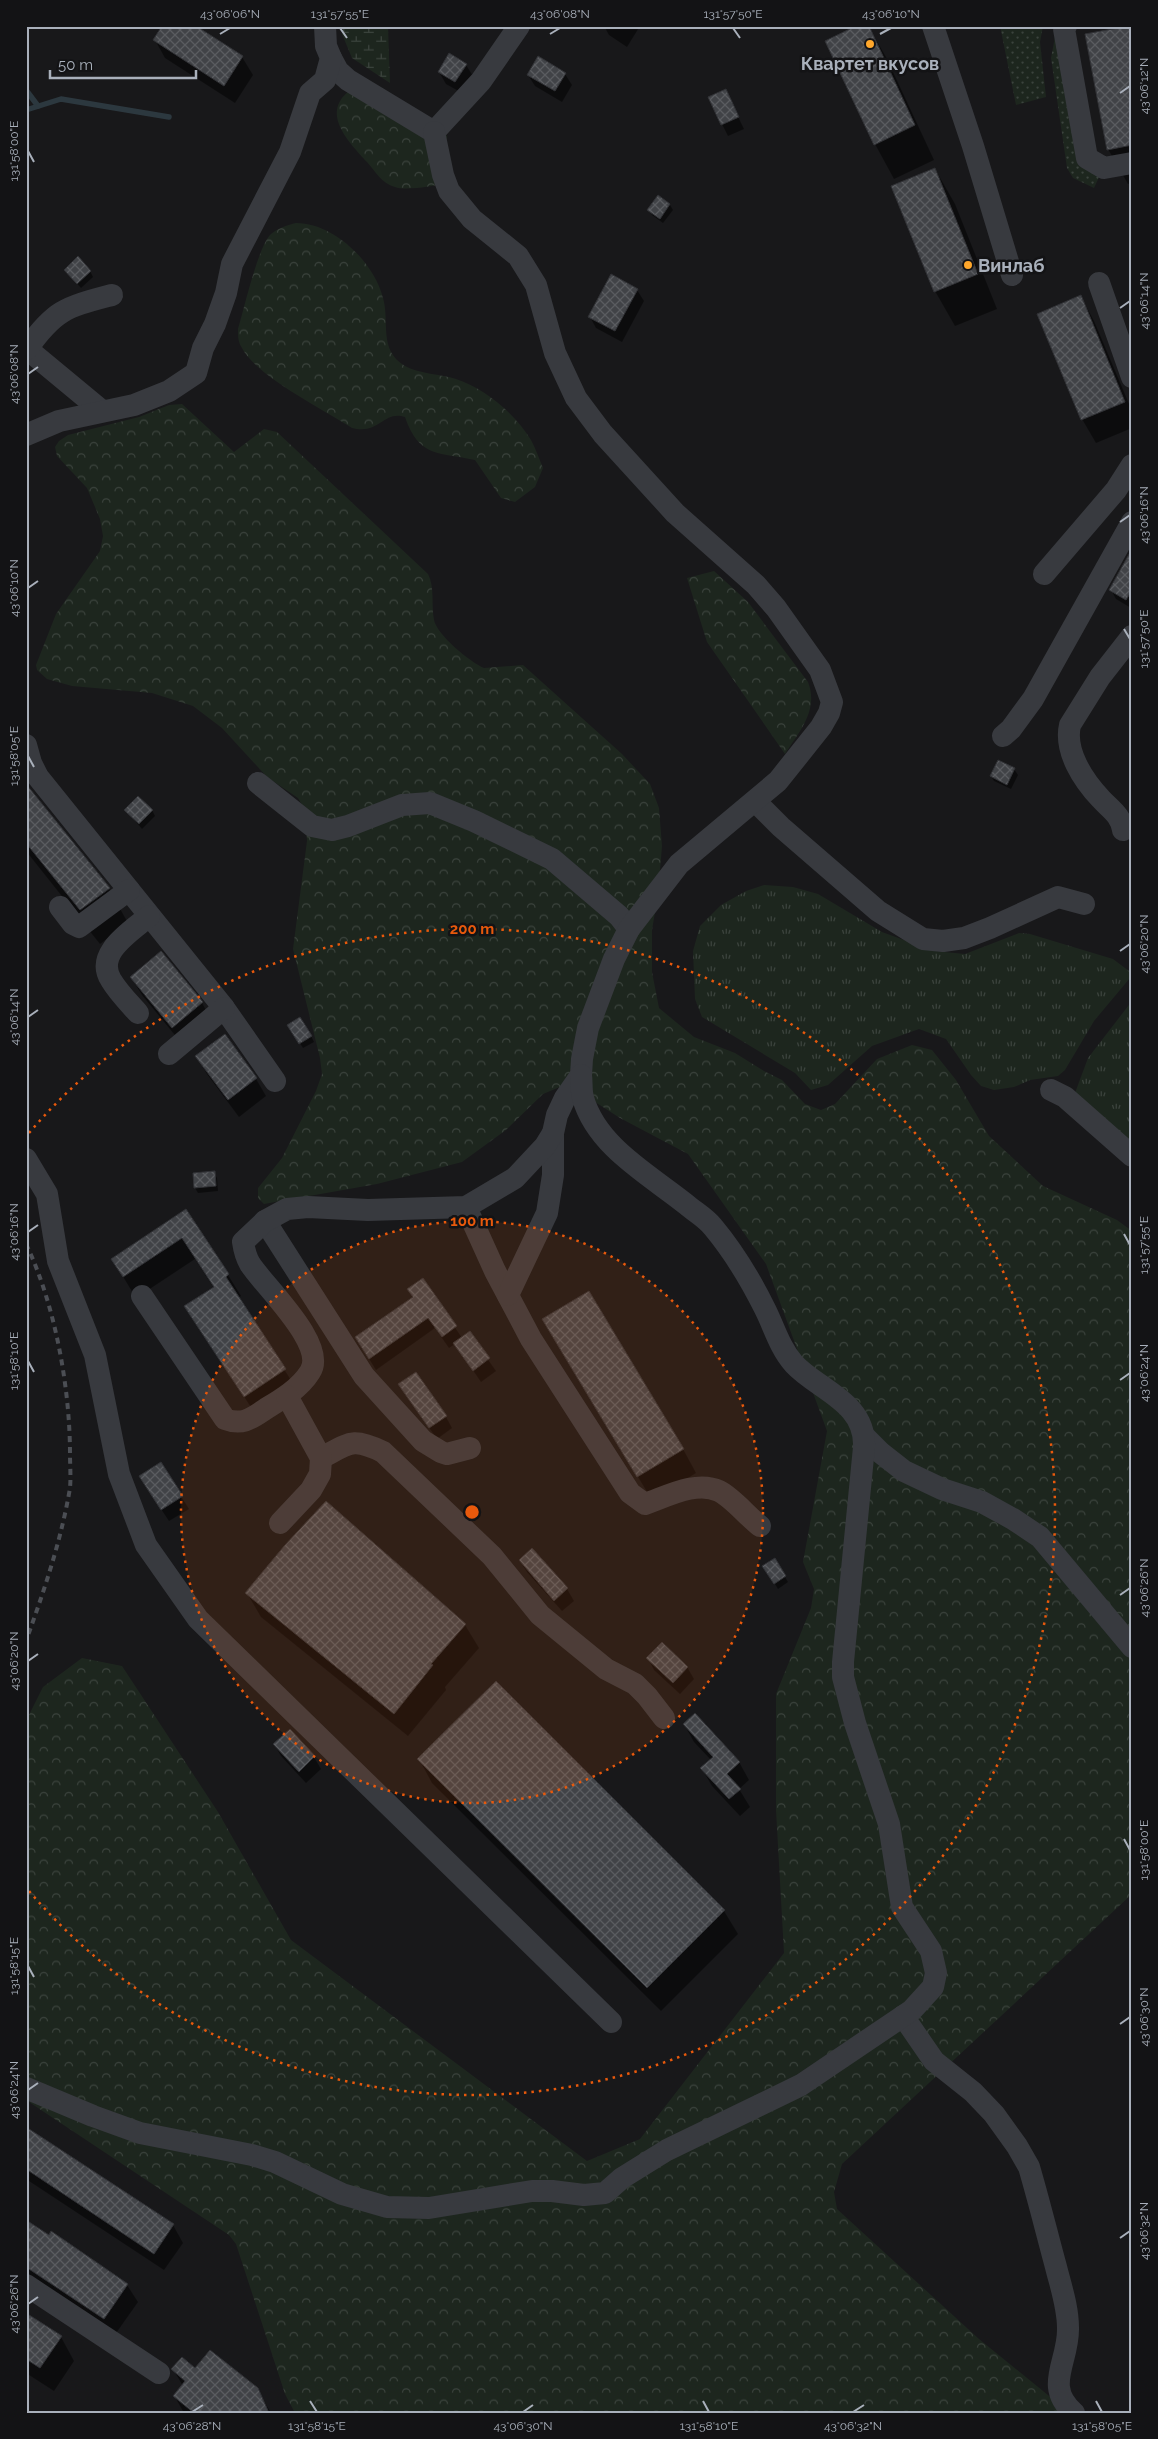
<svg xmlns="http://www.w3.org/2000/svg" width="1158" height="2439" viewBox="0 0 1158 2439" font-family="Raleway,sans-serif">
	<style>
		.grass { fill: url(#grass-tufts) }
		.forest { fill: url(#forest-crowns) }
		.wetland { fill: url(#wetland-marsh) }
		.park { fill: url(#park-dots) }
		.shadow { fill: #0007 }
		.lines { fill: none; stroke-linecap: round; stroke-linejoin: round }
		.stream { stroke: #2c383f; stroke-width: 5.5 }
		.building { fill: url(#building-cross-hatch); stroke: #313236 }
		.minor { stroke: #383a3f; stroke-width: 22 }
		.rail { stroke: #4b4e54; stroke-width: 4; stroke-dasharray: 6 5; stroke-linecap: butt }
		.ticks { fill: none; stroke: #a9b0bb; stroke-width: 2 }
		.ring { fill: none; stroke: #e8590c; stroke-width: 2.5; stroke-dasharray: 2.5 5 }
		.poi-dot { fill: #ffa72b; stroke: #131315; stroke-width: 2 }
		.labels { text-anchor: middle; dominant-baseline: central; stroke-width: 5; stroke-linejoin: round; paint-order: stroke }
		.poi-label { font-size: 18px; font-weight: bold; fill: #a9b0bb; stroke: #131315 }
		.centre { fill: #e8590c; stroke: #131315; stroke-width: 2.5 }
		.ring-label { font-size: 15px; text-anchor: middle; font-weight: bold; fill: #e8590c; stroke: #131315; stroke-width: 5; stroke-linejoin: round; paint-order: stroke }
		.neatline { fill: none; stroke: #a9b0bb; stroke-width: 2 }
		.ticks-label { font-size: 12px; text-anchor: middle; fill: #a9b0bb }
	</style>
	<defs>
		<pattern id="grass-tufts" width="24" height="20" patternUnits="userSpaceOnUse" patternTransform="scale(1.25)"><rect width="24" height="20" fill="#1d261e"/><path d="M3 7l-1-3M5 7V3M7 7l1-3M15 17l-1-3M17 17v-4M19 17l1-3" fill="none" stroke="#3b433d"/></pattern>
		<pattern id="forest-crowns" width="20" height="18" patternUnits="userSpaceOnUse" patternTransform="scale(1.25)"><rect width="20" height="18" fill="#1d261e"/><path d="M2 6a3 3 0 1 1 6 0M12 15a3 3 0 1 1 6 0" fill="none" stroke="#3b433d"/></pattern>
		<pattern id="wetland-marsh" width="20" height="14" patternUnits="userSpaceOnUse" patternTransform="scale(1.25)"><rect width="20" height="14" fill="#1d261e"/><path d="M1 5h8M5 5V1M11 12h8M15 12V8" fill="none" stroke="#3b433d"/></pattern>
		<pattern id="park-dots" width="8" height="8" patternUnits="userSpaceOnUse" patternTransform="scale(1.25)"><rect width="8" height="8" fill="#1d261e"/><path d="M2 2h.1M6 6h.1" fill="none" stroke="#3b433d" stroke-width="1.8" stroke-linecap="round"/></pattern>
		<pattern id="building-cross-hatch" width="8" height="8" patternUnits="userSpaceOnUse" patternTransform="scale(1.25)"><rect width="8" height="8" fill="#414347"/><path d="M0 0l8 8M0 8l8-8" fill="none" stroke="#5a5c60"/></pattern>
	</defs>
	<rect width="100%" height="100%" fill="#18181a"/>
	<g class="grass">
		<path d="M764,885L793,887L818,894L882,932L934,951L965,954L1019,933L1030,934L1113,959L1129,971L1130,978L1094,1021L1065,1070L1058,1076L1030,1080L1014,1087L994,1090L981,1086L971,1075L946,1039L919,1029L872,1046L828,1085L811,1090L795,1073L702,1017L695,999L693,951L700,926L721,905L746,891Z"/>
		<path d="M1132,1001V1146L1075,1093L1088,1058Z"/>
	</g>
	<g class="forest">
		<path d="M349,91L442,129L447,136L444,184C432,186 406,191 395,187C381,183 376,172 367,162C350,143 320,114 349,91Z"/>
		<path d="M296,223C334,223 374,262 383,298C390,322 378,350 405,366C420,374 440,374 456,379C486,389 515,414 531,440C536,449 539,459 543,468L535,487L515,502L501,498L475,460C439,452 419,458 405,417C383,410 380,435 352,428C324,410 256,376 242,348C238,342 238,336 238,329C244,310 258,246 271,234C278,228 288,225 296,223Z"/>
		<path d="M182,404L234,452L264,429L277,432L428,574C435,588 431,604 434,620C437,635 470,662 484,668L523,665L622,754L650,784L659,808L662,846L658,894L652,930V972L659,1008L694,1037L735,1053L764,1071L782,1080L805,1104L821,1110L835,1104L877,1059L912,1045L932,1050L956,1080L989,1136L1043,1186L1117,1220L1132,1231V1894L842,2164L834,2192L837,2209L979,2339L1070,2413H295L285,2394L236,2244L229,2235L26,2100V1721L43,1687L82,1658L122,1666L218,1812L291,1940L587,2161L640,2139L784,1953L776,1810V1694L811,1608L814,1589L803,1562L827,1431L766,1264L688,1154L620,1118L567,1084L543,1094L506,1130L462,1162L377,1184L264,1204L258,1198V1188L282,1158L316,1091L322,1074L320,1058L293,949L307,841L305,810L298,798L267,777L222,728L193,706L152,693L72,686L47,679L37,670L36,665L56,614L100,551L103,536L100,519L87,488L57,456L55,447L59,441L68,435L139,417L169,405Z"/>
		<path d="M714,571L748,602L808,682C819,710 799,732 785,754L707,642L687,578Z"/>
	</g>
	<path class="wetland" d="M344,26H388L390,83L352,58L342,34Z"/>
	<g class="park">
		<path d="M1000,26H1043L1040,42L1046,97L1016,105Z"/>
		<path d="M1056,32L1100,175L1094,188L1073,178L1067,168L1051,58Z"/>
	</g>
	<g class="shadow">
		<path d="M194,26L242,57L253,75L235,103L165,58L155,40Z"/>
		<path d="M604,26H640L627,47L609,35Z"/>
		<path d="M868,26L886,57L934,160L894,179L875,144Z"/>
		<path d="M1123,26H1132V183L1128,184L1108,149Z"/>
		<path d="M466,65L473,76L462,93L446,84L439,72Z"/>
		<path d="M565,74L572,85L562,102L535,86L528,75Z"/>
		<path d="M725,90L744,129L728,136L722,124Z"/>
		<path d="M935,169L955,204L997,309L955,326L935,291Z"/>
		<path d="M670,205L673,210L663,223L652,215L649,210Z"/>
		<path d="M65,270L90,271L93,277L81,288Z"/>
		<path d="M637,290L644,301L622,342L596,328L590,317Z"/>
		<path d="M1081,297L1094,321L1132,411V428L1096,443L1082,419Z"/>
		<path d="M1132,552V607L1131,608L1116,599L1111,590Z"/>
		<path d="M1014,769L1018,775L1011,789L994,781L991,776Z"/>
		<path d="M26,798L109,889L128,923L100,944L26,851Z"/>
		<path d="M126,810H152L155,816L142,829Z"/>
		<path d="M1132,897V907L1129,902Z"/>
		<path d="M131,977L202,1003L212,1021L183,1045L142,995Z"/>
		<path d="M292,1031L311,1036L314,1042L303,1048Z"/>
		<path d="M197,1057L256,1079L266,1096L239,1117L207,1074Z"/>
		<path d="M214,1173L217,1178L218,1191L198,1193L195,1188Z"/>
		<path d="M186,1211L228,1275L241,1296L238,1298L298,1391L258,1418L186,1307L214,1288L195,1259L136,1298L113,1260Z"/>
		<path d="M423,1280L462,1338L469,1333L496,1371L481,1382L455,1344L449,1348L435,1328L376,1370L363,1349L414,1298Z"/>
		<path d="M557,1343L683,1449L696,1473L652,1500Z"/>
		<path d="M407,1396L446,1417L452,1428L437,1439Z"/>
		<path d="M160,1463L189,1509L169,1521L147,1488Z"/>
		<path d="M326,1502L465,1625L479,1648L445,1687L446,1690L408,1736L261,1617L247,1593Z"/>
		<path d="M774,1559L788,1582L778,1589L764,1566Z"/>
		<path d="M520,1561L567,1589L574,1601L562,1611L527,1572Z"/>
		<path d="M648,1658L687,1667L694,1679L680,1694L654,1670Z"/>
		<path d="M684,1724L739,1762L749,1780L739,1789L750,1807L740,1816L712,1786L702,1769L711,1760L694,1742Z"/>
		<path d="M289,1731L314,1757L321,1769L306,1783L281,1756L274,1744Z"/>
		<path d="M419,1759L724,1911L738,1934L661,2011L432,1783Z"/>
		<path d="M26,2128L173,2225L183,2243L164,2270L26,2179Z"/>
		<path d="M26,2222L127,2285L138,2302L114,2336L26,2276Z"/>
		<path d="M26,2314L61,2337L74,2361L54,2391L26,2373Z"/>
		<path d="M173,2369L195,2370L257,2389L271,2413H184L175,2397L183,2386Z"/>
	</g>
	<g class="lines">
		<g class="stream">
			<path d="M26,90L38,106"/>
			<path d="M26,110L61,99L169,117"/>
		</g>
	</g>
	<g class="building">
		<path d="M162,26H196L243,56L224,86L153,40Z"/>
		<path d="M856,26H869L915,125L874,145L825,41Z"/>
		<path d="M1129,26L1132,41V145L1107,150L1085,34Z"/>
		<path d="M449,53L467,64L455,82L438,72Z"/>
		<path d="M538,56L566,73L555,91L527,75Z"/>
		<path d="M726,89L739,117L721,125L708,97Z"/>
		<path d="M935,168L978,274L934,292L891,186Z"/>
		<path d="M658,195L670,204L660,219L647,210Z"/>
		<path d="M78,256L91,271L77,284L64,270Z"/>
		<path d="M611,274L638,289L615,331L588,317Z"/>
		<path d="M1081,295L1125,402L1081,420L1037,314Z"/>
		<path d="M1132,549V590L1126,600L1109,590Z"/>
		<path d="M998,760L1015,768L1007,785L990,776Z"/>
		<path d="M26,784L110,888L80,910L26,843Z"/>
		<path d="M138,796L153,810L139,824L124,810Z"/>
		<path d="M161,951L203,1002L172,1028L130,977Z"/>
		<path d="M300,1017L312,1036L299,1044L287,1025Z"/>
		<path d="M225,1034L257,1078L228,1100L195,1056Z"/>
		<path d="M215,1171L216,1186L194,1188L193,1173Z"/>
		<path d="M186,1209L229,1274L226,1277L286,1369L244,1397L184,1306L214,1287L182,1238L123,1277L111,1259Z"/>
		<path d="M423,1278L457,1326L442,1337L428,1318L369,1359L355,1337L413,1297L407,1289Z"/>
		<path d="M589,1291L684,1449L637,1477L542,1319Z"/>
		<path d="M470,1331L490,1358L473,1371L453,1343Z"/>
		<path d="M416,1372L447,1416L429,1428L398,1384Z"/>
		<path d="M161,1462L183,1496L161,1510L139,1476Z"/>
		<path d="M326,1501L466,1624L431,1664L433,1665L394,1714L245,1593L285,1545Z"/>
		<path d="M532,1548L568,1588L554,1601L519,1560Z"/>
		<path d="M775,1558L786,1576L774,1584L762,1566Z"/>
		<path d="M662,1642L688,1667L673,1683L646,1658Z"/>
		<path d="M496,1681L725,1910L647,1988L417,1759Z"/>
		<path d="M695,1713L740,1762L727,1774L741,1789L729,1799L700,1768L713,1757L683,1724Z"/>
		<path d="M290,1729L315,1756L299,1772L273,1744Z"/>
		<path d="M26,2127L174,2224L154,2254L26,2169Z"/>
		<path d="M26,2220L49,2235L51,2231L128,2284L104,2319L26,2267Z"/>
		<path d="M26,2313L62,2336L40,2368L26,2359Z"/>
		<path d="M210,2350L258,2388L269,2413H194L173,2396L185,2381L171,2369L182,2357L195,2368Z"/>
	</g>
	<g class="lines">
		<g class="minor">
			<path d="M933,26L973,146L1012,275"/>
			<path d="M1066,26L1064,29L1087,158L1104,168L1132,163"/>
			<path d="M331,58L338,71L348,80L434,132L481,81L519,26"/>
			<path d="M1099,283L1132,377"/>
			<path d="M26,348L102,411"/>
			<path d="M27,349C55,309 67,307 112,295"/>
			<path d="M26,435L59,421L134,405L169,391L196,373L203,348L215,324L226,293L232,264L290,152L310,93L325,80L331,58L326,46L325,26"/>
			<path d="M1044,574L1116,490L1132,465"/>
			<path d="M1003,736L1011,729L1033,699L1132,522"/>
			<path d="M26,745L31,763L38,777L224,1008L275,1081"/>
			<path d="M258,783L312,826L332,830L348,826L402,805L430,803L474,821L552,859L619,916L629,929"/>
			<path d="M755,801L781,827L878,911L923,939L943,941L964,938L990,928L1058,897L1084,904"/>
			<path d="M1123,830C1121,815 1110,809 1101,799C1083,780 1064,751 1070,725L1100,677L1132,636"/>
			<path d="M60,907L73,924L79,927L129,890"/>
			<path d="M138,1013C129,1003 118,992 111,980C94,953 132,931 149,916"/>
			<path d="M169,1054L224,1008"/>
			<path d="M1051,1090L1065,1097L1132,1156"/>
			<path d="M26,1159L47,1194L58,1261L95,1355L119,1474L146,1545L198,1619L611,2022"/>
			<path d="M466,1207L495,1271L531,1339L630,1493L645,1504C666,1497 696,1480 719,1491C733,1498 747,1516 760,1526"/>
			<path d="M265,1221L364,1376L423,1441L441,1452L447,1454L470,1448"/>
			<path d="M508,1295L547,1213L553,1175V1133"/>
			<path d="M142,1296L225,1419C243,1426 252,1418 267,1408C282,1399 300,1388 310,1372C328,1345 264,1286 250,1264C246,1257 244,1249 243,1242L265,1221L287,1209L308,1207L368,1210L466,1207L515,1178L545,1146L553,1133L557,1115L565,1098L581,1075L582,1059L588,1028L614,959L629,929L679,864L778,781L821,727L829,713L832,702L820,670L776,608L756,585L675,513L603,434L576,398L555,353L536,285L518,256L472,219L449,191L443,175L434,132"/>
			<path d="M864,1436L881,1453L904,1471L942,1489L982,1502L1013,1519L1040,1537L1132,1647"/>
			<path d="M321,1458C350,1443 352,1437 383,1452L492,1556L540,1615L606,1669L635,1684L647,1696L664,1718"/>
			<path d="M280,1523L311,1490L320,1474L321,1458L287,1396"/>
			<path d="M903,2016L934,2061L973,2092L994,2114L1017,2146L1029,2167C1039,2201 1047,2234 1056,2267C1061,2287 1068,2307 1068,2328C1069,2362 1043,2386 1074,2413"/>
			<path d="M26,2088L93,2116L140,2133L252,2155L275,2162L342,2194L387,2207L429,2208L532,2191H552L584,2195L605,2193L622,2178L667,2150L801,2085L912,2010L933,1987L936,1973L931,1951L902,1907L889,1824L855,1723L843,1677V1662L864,1447C866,1402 818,1390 794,1364C779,1347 774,1326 764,1307C750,1279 733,1251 713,1227C706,1218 695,1212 687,1205C650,1175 597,1147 583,1098C581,1091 582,1082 581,1075"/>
			<path d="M26,2285L159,2373"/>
		</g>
		<g class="rail">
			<path d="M26,27L27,26"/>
			<path d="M26,1244C55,1304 70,1388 70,1454C70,1465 71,1477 70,1488C61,1541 44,1591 26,1641"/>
		</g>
	</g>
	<path class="ticks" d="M340,28L347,38M733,28L740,38M220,34L230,28M550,34L560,28M880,34L891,28M1120,93L1130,86M28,151L34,162M1120,308L1130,301M28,374L38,367M1120,522L1130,515M28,588L38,581M1124,629L1130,639M28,756L34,767M1120,951L1130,944M28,1017L38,1010M28,1232L38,1225M1124,1234L1130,1245M28,1361L34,1372M1120,1380L1130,1373M1120,1595L1130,1588M28,1661L38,1654M1124,1839L1130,1850M28,1966L34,1977M1120,2024L1130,2017M28,2090L38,2083M1120,2238L1130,2231M28,2304L38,2297M310,2401L317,2412M703,2401L709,2412M1096,2401L1102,2412M192,2412L203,2405M523,2412L533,2405M853,2412L864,2405"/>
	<circle cx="472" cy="1512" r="291" fill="#e8590c" fill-opacity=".12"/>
	<g class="ring">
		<circle cx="472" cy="1512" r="291"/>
		<path d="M29 1133A583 583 0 1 1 29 1891"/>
	</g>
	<g class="poi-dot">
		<circle cx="870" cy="44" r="5"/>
		<circle cx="968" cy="265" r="5"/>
	</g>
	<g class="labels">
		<g class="poi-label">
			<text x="870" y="63">Квартет вкусов</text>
			<text x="978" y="265" text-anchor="start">Винлаб</text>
		</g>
	</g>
	<circle cx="472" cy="1512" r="8" class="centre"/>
	<g class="ring-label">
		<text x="472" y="934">200 m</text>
		<text x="472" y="1226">100 m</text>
	</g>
	<rect width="1158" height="2439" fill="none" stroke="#131315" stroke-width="55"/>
	<path d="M50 70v8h146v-8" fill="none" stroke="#a9b0bb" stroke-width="2.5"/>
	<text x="58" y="70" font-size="15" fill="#a9b0bb" stroke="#131315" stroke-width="4" paint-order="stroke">50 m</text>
	<rect x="28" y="28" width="1102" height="2384" class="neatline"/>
	<g class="ticks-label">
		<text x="230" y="18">43°06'06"N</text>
		<text x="340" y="18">131°57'55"E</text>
		<text x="560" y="18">43°06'08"N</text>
		<text x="733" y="18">131°57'50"E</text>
		<text x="891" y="18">43°06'10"N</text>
		<text transform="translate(1144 86) rotate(-90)" y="4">43°06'12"N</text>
		<text transform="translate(14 151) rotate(-90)" y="4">131°58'00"E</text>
		<text transform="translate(1144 301) rotate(-90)" y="4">43°06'14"N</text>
		<text transform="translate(14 374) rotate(-90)" y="4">43°06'08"N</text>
		<text transform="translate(1144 515) rotate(-90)" y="4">43°06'16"N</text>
		<text transform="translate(14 588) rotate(-90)" y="4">43°06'10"N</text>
		<text transform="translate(1144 639) rotate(-90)" y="4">131°57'50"E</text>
		<text transform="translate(14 756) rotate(-90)" y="4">131°58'05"E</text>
		<text transform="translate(1144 944) rotate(-90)" y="4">43°06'20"N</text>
		<text transform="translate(14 1017) rotate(-90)" y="4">43°06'14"N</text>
		<text transform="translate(14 1232) rotate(-90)" y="4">43°06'16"N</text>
		<text transform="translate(1144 1245) rotate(-90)" y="4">131°57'55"E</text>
		<text transform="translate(14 1361) rotate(-90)" y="4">131°58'10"E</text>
		<text transform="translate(1144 1373) rotate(-90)" y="4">43°06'24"N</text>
		<text transform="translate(1144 1588) rotate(-90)" y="4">43°06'26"N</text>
		<text transform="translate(14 1661) rotate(-90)" y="4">43°06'20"N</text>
		<text transform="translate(1144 1850) rotate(-90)" y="4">131°58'00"E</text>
		<text transform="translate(14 1966) rotate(-90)" y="4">131°58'15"E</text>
		<text transform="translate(1144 2017) rotate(-90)" y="4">43°06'30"N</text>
		<text transform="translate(14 2090) rotate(-90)" y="4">43°06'24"N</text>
		<text transform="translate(1144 2231) rotate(-90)" y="4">43°06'32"N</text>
		<text transform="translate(14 2304) rotate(-90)" y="4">43°06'26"N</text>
		<text x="192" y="2430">43°06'28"N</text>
		<text x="317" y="2430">131°58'15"E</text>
		<text x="523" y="2430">43°06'30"N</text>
		<text x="709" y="2430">131°58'10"E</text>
		<text x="853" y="2430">43°06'32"N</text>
		<text x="1102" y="2430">131°58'05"E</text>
	</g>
</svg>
